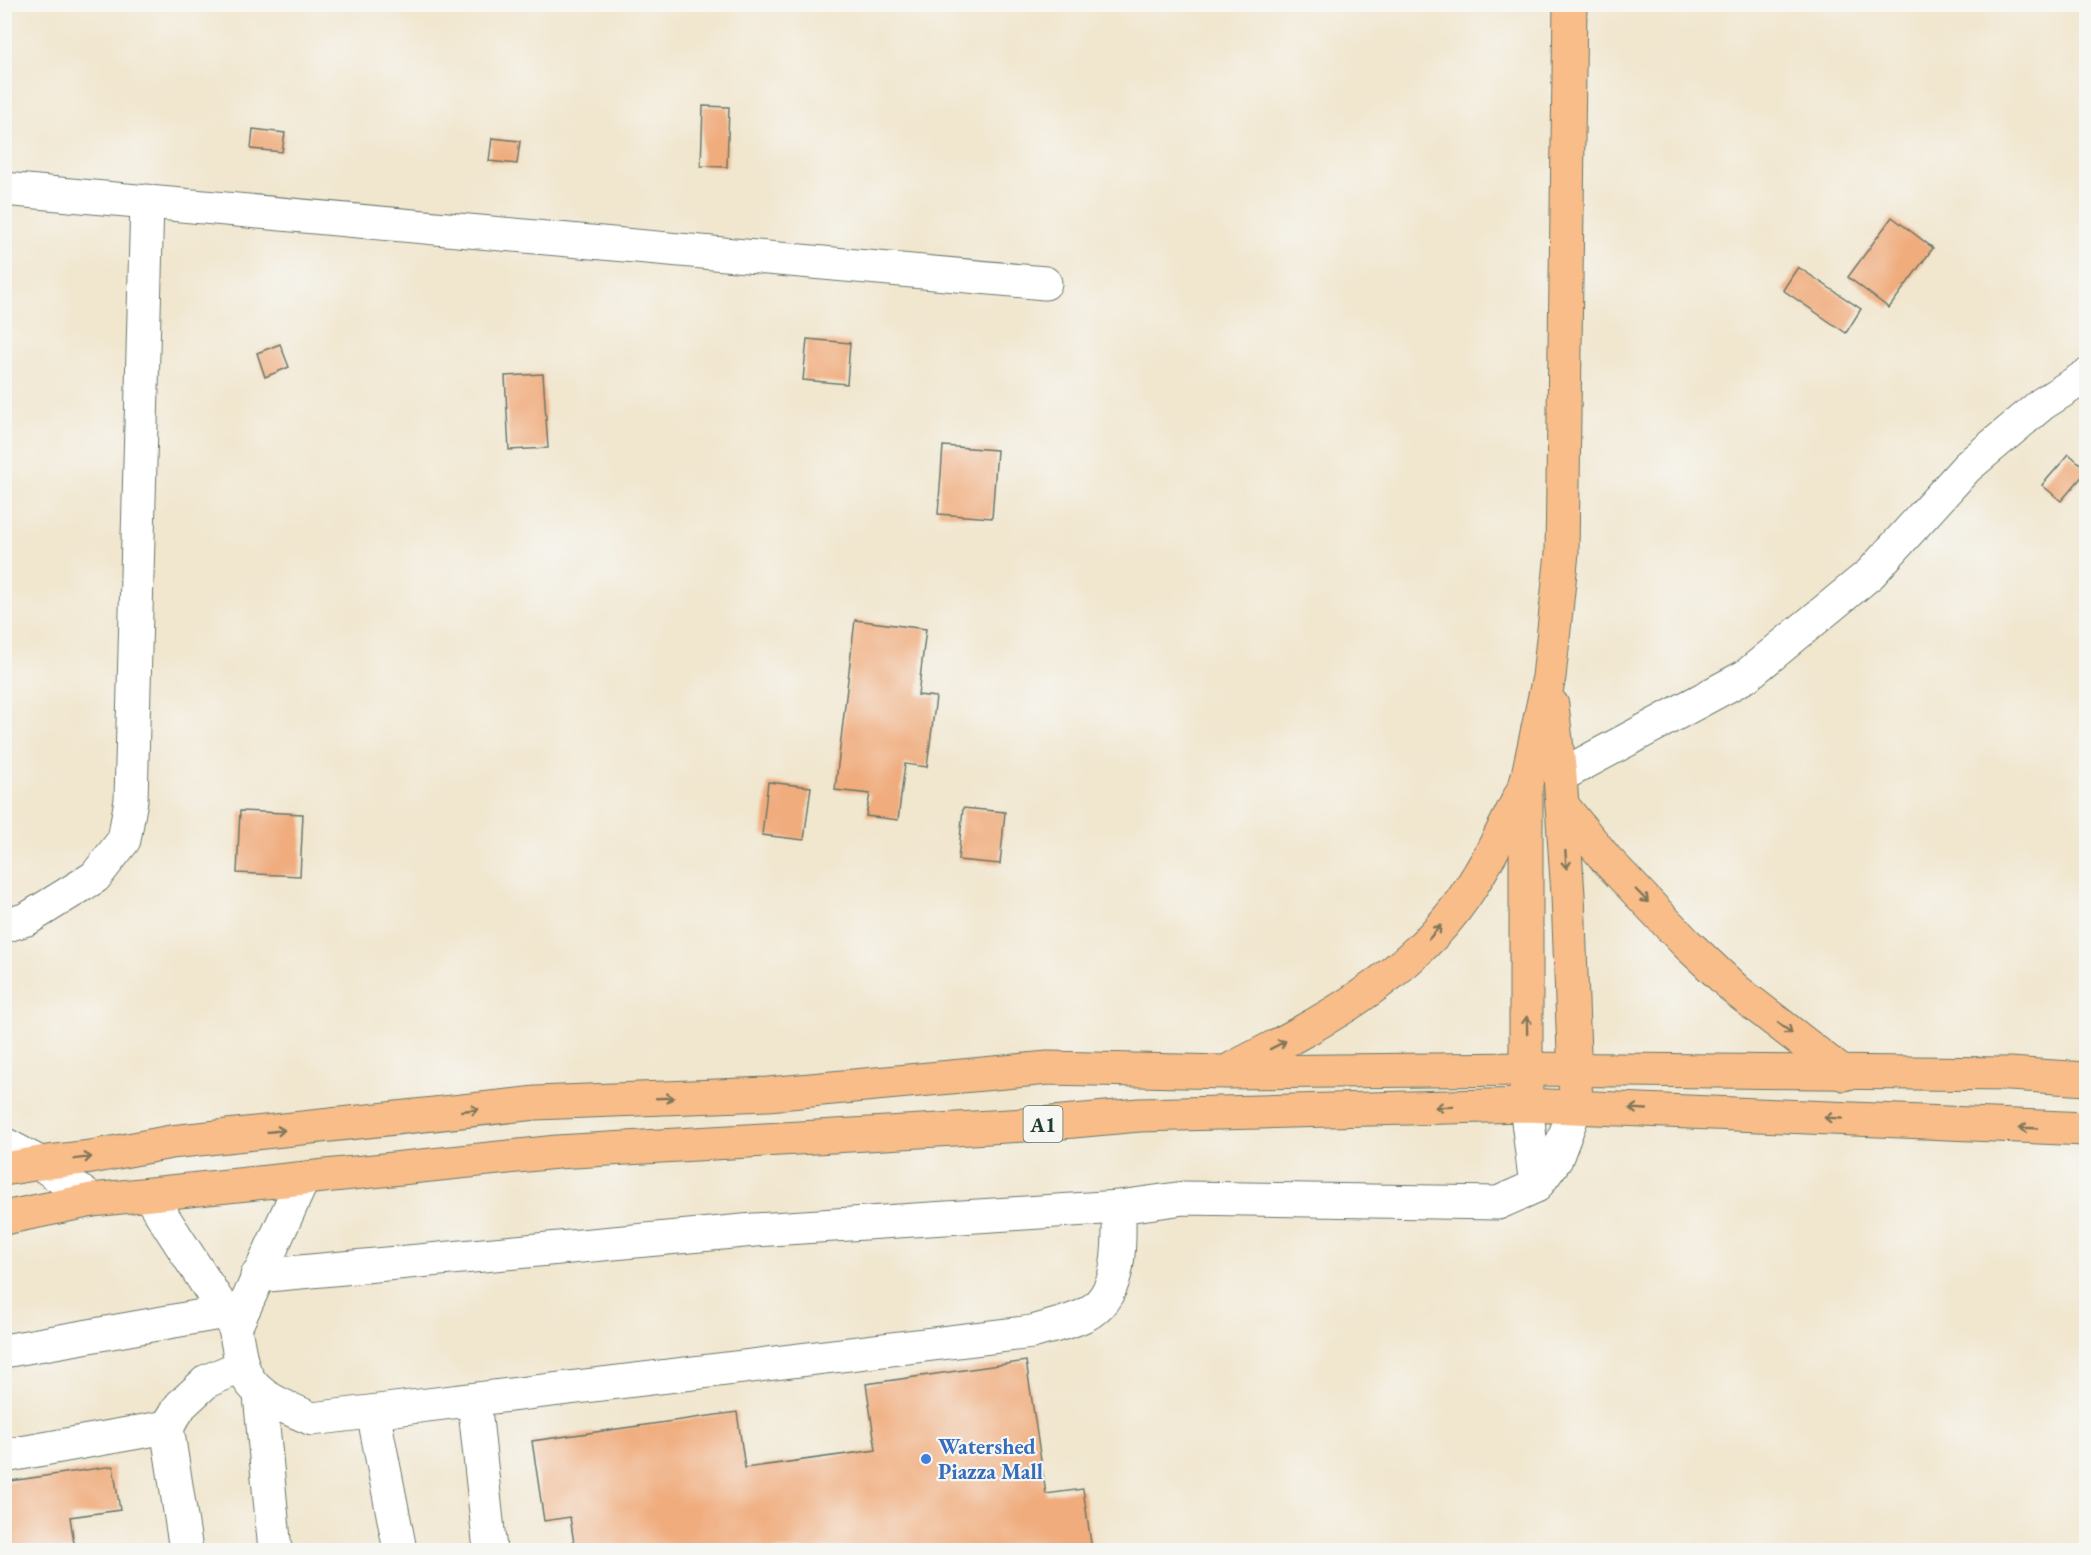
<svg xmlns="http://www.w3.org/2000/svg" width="2091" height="1555" viewBox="0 0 2091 1555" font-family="'EB Garamond',serif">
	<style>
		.building { fill: #f0ac7d }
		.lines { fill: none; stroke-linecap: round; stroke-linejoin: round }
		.minor-casing { stroke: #68786a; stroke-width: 35 }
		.major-casing { stroke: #68786a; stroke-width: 35 }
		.highway-casing { stroke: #68786a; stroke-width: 35 }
		.minor { stroke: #fff; stroke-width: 33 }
		.major { stroke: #f8bd89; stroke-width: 33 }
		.highway { stroke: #f8bd89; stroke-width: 33 }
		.oneway { stroke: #81775a }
		.shop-dot { fill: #3f7fe0; stroke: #f6f6f2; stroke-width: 2 }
		.labels { text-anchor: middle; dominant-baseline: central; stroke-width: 4.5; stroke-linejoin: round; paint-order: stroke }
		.shield { fill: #f6f6f2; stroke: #60746d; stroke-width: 1.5 }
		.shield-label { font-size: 21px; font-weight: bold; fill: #1f3d34 }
		.shop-label { font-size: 22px; font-weight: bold; fill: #366cbe; stroke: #f6f6f2; text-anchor: start }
	</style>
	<rect width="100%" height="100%" fill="#f6f6f2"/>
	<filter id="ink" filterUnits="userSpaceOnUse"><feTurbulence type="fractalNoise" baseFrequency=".0167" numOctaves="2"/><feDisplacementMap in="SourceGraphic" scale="12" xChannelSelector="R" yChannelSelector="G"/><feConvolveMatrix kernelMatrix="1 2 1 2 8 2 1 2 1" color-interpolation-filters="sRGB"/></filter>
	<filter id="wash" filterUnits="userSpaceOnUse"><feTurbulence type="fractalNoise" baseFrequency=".008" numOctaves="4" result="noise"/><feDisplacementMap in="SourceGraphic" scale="24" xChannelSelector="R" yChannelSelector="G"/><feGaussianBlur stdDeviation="1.35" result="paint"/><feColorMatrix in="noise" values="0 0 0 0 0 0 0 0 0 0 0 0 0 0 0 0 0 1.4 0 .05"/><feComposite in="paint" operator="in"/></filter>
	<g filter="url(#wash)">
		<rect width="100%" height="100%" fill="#f1e6ce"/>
		<g id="blocks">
			<g class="building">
				<path d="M703,106L729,107L727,167L701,166Z"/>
				<path d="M253,129L285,133L282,152L251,149Z"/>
				<path d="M492,138L520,141L517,164L489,161Z"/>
				<path d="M1892,217L1933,248L1889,308L1848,277Z"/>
				<path d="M1798,267L1861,309L1846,333L1783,290Z"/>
				<path d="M807,339L850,343L847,384L803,380Z"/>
				<path d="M280,344L289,367L265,377L257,353Z"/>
				<path d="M543,374L548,448L509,450L505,376Z"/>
				<path d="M943,446L997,450L992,518L938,514Z"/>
				<path d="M2069,454L2086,469V472L2061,501L2042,485Z"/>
				<path d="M855,620L926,629L918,695L936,697L927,767L905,764L898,820L866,816L870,794L835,790Z"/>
				<path d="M768,782L811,787L804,840L762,835Z"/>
				<path d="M963,808L1005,812L1000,864L958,860Z"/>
				<path d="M240,811L303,814L300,876L237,873Z"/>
				<path d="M1026,1361L1046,1494L1083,1489L1092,1550H575L570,1517L544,1521L532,1441L737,1412L745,1468L876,1450L866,1384Z"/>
				<path d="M113,1466L120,1510L70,1517L75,1550H4V1482Z"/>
			</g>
		</g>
	</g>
	<g filter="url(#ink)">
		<use href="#blocks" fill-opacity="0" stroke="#68786a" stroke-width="1.5"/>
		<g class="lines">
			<g class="minor-casing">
				<g id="minor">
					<path d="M4,189L1045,283"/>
					<path d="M1560,776L1746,676L1871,573L1967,467L2042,404L2086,376"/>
					<path d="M4,926L27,919L95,877L124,840L131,800L147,201"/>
					<path d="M1526,1105L1536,1186"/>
					<path d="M4,1144L40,1163L92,1200"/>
					<path d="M149,1195L235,1328L303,1179"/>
					<path d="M257,1276L754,1230L1119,1207"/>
					<path d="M235,1328C237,1340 239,1352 242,1364C250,1397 285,1406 312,1419L1032,1332C1048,1327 1069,1323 1085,1315C1123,1295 1119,1244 1119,1207L1184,1198L1498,1203L1536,1186L1556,1159L1576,1106"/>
					<path d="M4,1351L225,1312"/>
					<path d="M260,1395L275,1550"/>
					<path d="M474,1400L490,1550"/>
					<path d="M373,1412L400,1550"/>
					<path d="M4,1456L167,1427"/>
					<path d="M186,1550L167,1427L181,1405L207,1381L242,1366"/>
				</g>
			</g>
			<g class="major-casing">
				<g id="major">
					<path d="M1552,705L1560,776L1568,895L1576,1106"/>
					<path d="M1526,1105V784L1549,677L1562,553L1570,4"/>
				</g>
			</g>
			<g class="highway-casing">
				<g id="highway">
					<path d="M1562,805L1606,859L1686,943L1737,991L1844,1074"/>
					<path d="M1233,1068C1318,1025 1410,977 1465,896C1489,861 1507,822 1526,784"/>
					<path d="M4,1169L40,1163L91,1157L171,1142L536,1103L768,1094L1048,1068L1226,1072L1527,1069L2009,1074L2086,1079"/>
					<path d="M4,1218L92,1200L557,1152L1041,1124L1139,1115L1526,1105L2086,1129"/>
				</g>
			</g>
			<use href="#minor" class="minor"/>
			<use href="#major" class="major"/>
			<use href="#highway" class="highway"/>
		</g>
		<defs><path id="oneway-shaft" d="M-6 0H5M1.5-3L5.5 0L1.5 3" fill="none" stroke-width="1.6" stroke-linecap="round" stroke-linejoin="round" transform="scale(1.5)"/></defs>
		<g class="oneway">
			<use href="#oneway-shaft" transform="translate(1566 860) rotate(86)"/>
			<use href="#oneway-shaft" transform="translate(1642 896) rotate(46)"/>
			<use href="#oneway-shaft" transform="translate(1435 932) rotate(-49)"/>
			<use href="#oneway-shaft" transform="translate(1527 1025) rotate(-91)"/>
			<use href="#oneway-shaft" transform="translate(1785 1028) rotate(38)"/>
			<use href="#oneway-shaft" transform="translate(1278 1045) rotate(-27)"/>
			<use href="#oneway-shaft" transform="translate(665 1098) rotate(-2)"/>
			<use href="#oneway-shaft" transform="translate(1444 1107) rotate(178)"/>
			<use href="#oneway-shaft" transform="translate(1638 1109) rotate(-177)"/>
			<use href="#oneway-shaft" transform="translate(470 1110) rotate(-6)"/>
			<use href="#oneway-shaft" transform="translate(1833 1118) rotate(-177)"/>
			<use href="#oneway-shaft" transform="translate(2028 1128) rotate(-178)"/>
			<use href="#oneway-shaft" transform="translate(276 1131) rotate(-6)"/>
			<use href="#oneway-shaft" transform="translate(83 1158) rotate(-7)"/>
		</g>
	</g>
	<circle class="shop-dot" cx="926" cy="1459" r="6"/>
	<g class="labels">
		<rect class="shield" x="1023.5" y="1106" width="39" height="36" rx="4.5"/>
		<g class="shield-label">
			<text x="1043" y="1124">A1</text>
		</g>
		<g class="shop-label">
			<text x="938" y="1446">Watershed<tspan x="938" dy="25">Piazza Mall</tspan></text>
		</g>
	</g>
	<rect width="2091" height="1555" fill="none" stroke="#f6f6f2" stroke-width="24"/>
</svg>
